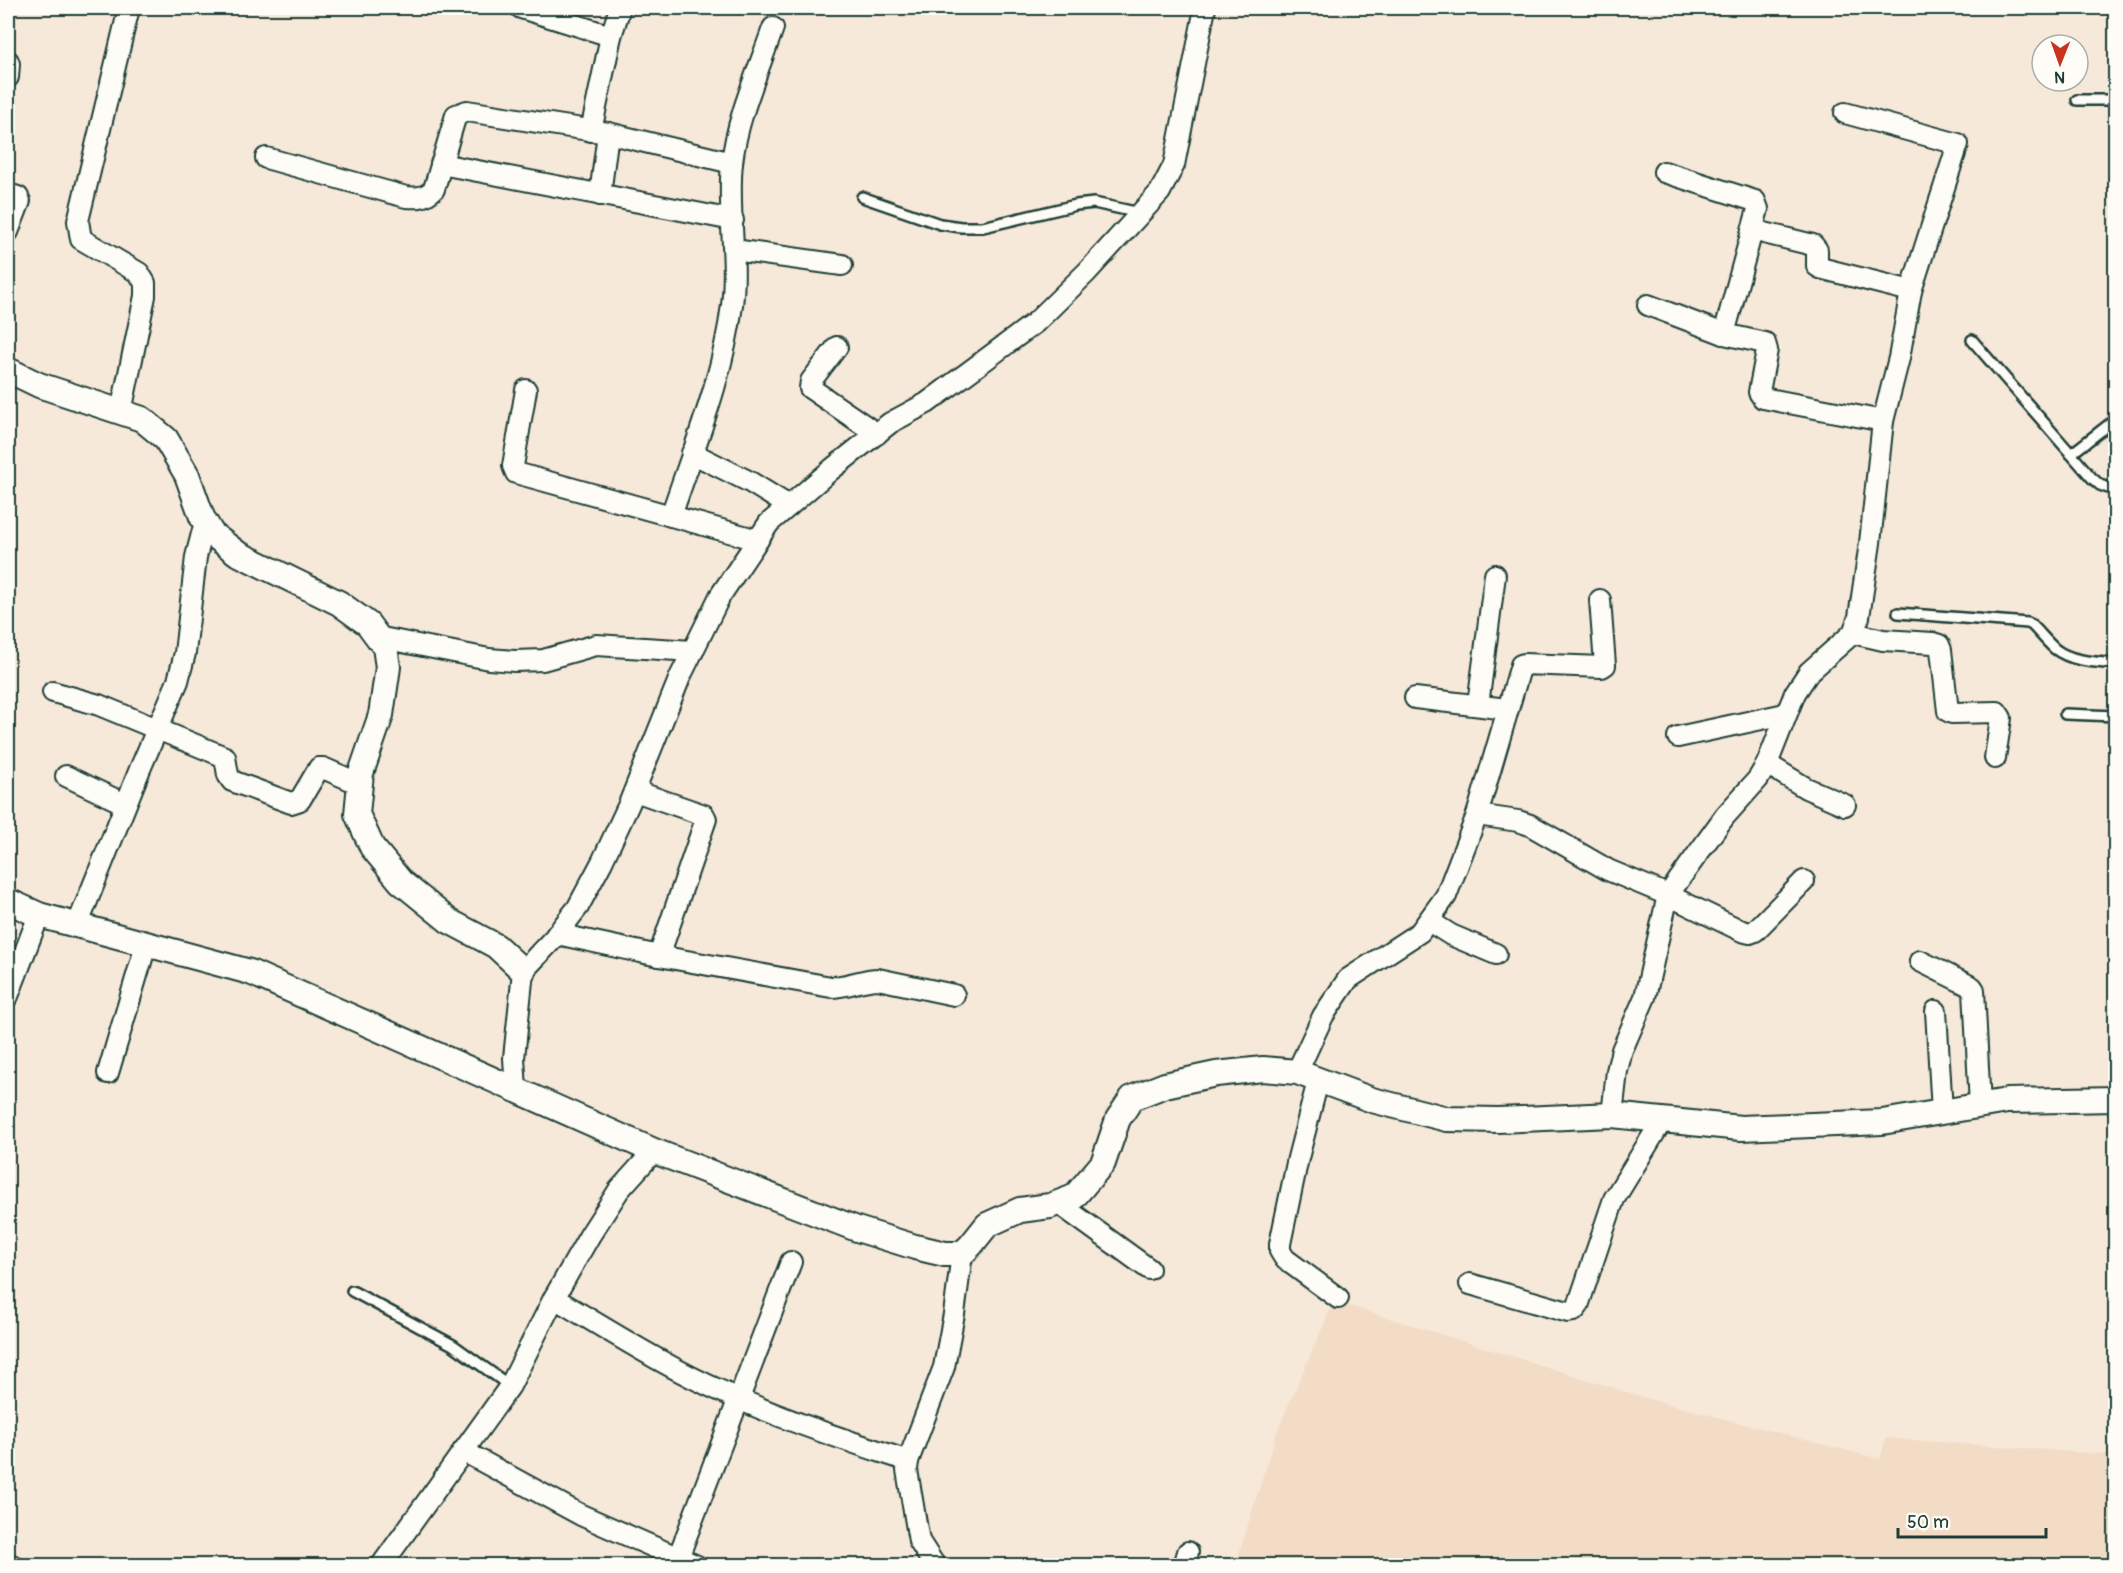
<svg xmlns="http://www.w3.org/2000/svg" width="2123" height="1573" viewBox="0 0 2123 1573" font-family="Pangolin,sans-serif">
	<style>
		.built { fill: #f2dcc6 }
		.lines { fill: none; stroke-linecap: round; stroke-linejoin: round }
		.service-casing { stroke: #1f3d34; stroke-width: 14 }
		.minor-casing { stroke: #1f3d34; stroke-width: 24 }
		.tertiary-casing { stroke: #1f3d34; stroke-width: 28 }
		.service { stroke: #fdfcf7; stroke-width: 9 }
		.minor { stroke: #fdfcf7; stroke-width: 20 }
		.tertiary { stroke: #fdfcf7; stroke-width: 24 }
	</style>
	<rect width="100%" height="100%" fill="#f7e9da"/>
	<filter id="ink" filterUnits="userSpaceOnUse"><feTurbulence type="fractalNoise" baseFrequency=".0167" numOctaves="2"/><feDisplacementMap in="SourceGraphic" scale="12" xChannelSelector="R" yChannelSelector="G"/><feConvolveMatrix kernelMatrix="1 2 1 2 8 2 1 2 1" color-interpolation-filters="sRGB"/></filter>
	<g filter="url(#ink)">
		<path class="built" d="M1334,1301L1656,1401L1880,1459L1886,1438L2115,1455V1565L1235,1566L1277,1431Z"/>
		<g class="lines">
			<g class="service-casing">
				<g id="service">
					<path d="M2077,100H2116"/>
					<path d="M862,197L940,224L961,227H983L1076,205L1094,203L1140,213"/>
					<path d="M1972,340L2092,478L2100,485L2116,491"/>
					<path d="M2071,454L2116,419"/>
					<path d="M1898,613L2028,623L2032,625C2040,633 2047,642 2055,649C2072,662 2096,662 2116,664"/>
					<path d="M2065,714L2116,716"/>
					<path d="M352,1291L453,1345L510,1386"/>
				</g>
			</g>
			<g class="minor-casing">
				<g id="minor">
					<path d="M521,8L611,36"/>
					<path d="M8,61L9,64L8,77"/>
					<path d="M591,131L611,36L620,8"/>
					<path d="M266,158L406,197C418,198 425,198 434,189L456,115L467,111L608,133L732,163"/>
					<path d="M441,164L733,220"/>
					<path d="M1664,172L1755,201L1758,209L1724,334"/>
					<path d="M8,194L18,197L20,201L8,232"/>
					<path d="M600,195L608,133"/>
					<path d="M1752,230L1813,245L1817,250V266L1820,268L1911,291"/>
					<path d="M734,250L842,265"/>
					<path d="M1648,305L1724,334L1765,343L1767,350L1759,392L1763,398L1883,421"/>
					<path d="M837,347L811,381L810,388L877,434"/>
					<path d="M526,390L513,466L516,473L758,540"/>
					<path d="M121,412L145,296V283L139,273L81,239L78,221L129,8"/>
					<path d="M692,453L750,482L789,506"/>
					<path d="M671,516C694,447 723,378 732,305C738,258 727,210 732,163C737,117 758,72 773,28"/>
					<path d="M1853,633L1883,640L1933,643L1939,645L1941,650L1948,711L1952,713L1997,712L2001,718L1995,758"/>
					<path d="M377,637L489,659L515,661L543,660L596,645L693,651"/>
					<path d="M53,692L99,705L225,757L228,775L232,781L291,803L300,800L319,768H323L360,784"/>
					<path d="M1415,698L1507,709"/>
					<path d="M1478,705L1495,575"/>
					<path d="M1678,737L1785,714"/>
					<path d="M1767,764L1806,788L1845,805"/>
					<path d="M66,776L125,804"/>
					<path d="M635,791L704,815L706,819L659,956"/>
					<path d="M1477,815L1518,821L1530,825L1608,870L1668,895L1742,931L1750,933L1755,931L1804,881"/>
					<path d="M1429,921L1451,935L1496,954"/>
					<path d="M77,926L140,769L178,681L185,653L196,557L205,522"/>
					<path d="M557,934L659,956L831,987C848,987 862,979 878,979L954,995"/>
					<path d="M1920,961L1972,987L1974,990L1980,1106"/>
					<path d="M8,996L39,915"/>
					<path d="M1936,1011L1942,1112"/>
					<path d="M1297,1072L1323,1016L1348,979L1420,932L1446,896L1477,815L1521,665L1524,664L1602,667L1605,665L1600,600"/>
					<path d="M108,1073L146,945"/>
					<path d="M1318,1081L1298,1158L1280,1244V1251L1285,1259L1338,1298"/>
					<path d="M516,1090L514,1058L523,971L554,938L578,907L602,862L629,804L680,677L720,596L769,523L832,469L890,423L927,403L1036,322L1087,272L1160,192L1174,165L1205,8"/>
					<path d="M1612,1115L1617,1071L1622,1050L1645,997L1668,895L1725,816L1758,779L1767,764L1795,693L1809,672L1853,633L1859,617L1870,543L1883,421L1899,358L1911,291L1958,144L1845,113"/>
					<path d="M1058,1203L1149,1269"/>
					<path d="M1470,1284L1568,1312L1574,1311L1578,1306L1614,1199L1663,1119"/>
					<path d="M554,1298C610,1331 664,1366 723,1392C783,1420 846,1440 908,1461"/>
					<path d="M463,1451L581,1515L697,1566"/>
					<path d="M678,1558L791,1262"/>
					<path d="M8,1564L14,1566"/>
					<path d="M381,1566L510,1386L554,1298L590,1235L619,1190L654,1151"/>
					<path d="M935,1566L919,1541L907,1470L908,1461L944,1367L954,1314L962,1254"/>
					<path d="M1184,1566L1188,1552"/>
				</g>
			</g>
			<g class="tertiary-casing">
				<g id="tertiary">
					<path d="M8,370L39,385L142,419L166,439L187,475L202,517L212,534L237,553L339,603L368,624L385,647L388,667L381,715L361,773L357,814L372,847L401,882L449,921L496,946L523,971"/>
					<path d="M8,901L39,915L250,972L654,1151L857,1229L915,1247L945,1254H962L971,1245L987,1225L1020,1210L1050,1206L1074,1197L1103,1163L1118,1119L1132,1098L1165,1085L1216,1074L1263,1069L1297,1072L1372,1100L1447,1119L1498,1120L1612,1115L1741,1128L1882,1122L2007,1101L2116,1099"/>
				</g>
			</g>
			<use href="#service" class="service"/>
			<use href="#minor" class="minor"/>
			<use href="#tertiary" class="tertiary"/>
		</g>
	</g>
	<rect width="2123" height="1573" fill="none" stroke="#fdfcf7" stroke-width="30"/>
	<rect x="15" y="15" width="2093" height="1543" fill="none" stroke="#1f3d34" stroke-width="2" filter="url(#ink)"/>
	<g transform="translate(2060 63) rotate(181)"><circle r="28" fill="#fdfcf7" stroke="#a4b0a9" stroke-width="1.5"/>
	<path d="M0-4.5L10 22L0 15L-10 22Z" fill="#c8321e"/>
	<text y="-9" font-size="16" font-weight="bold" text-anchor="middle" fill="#1f3d34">N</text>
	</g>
	<path d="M1898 1528v9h148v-9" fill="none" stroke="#1f3d34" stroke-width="3"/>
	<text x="1907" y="1528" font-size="18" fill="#1f3d34" stroke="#fdfcf7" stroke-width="4.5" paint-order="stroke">50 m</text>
</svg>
